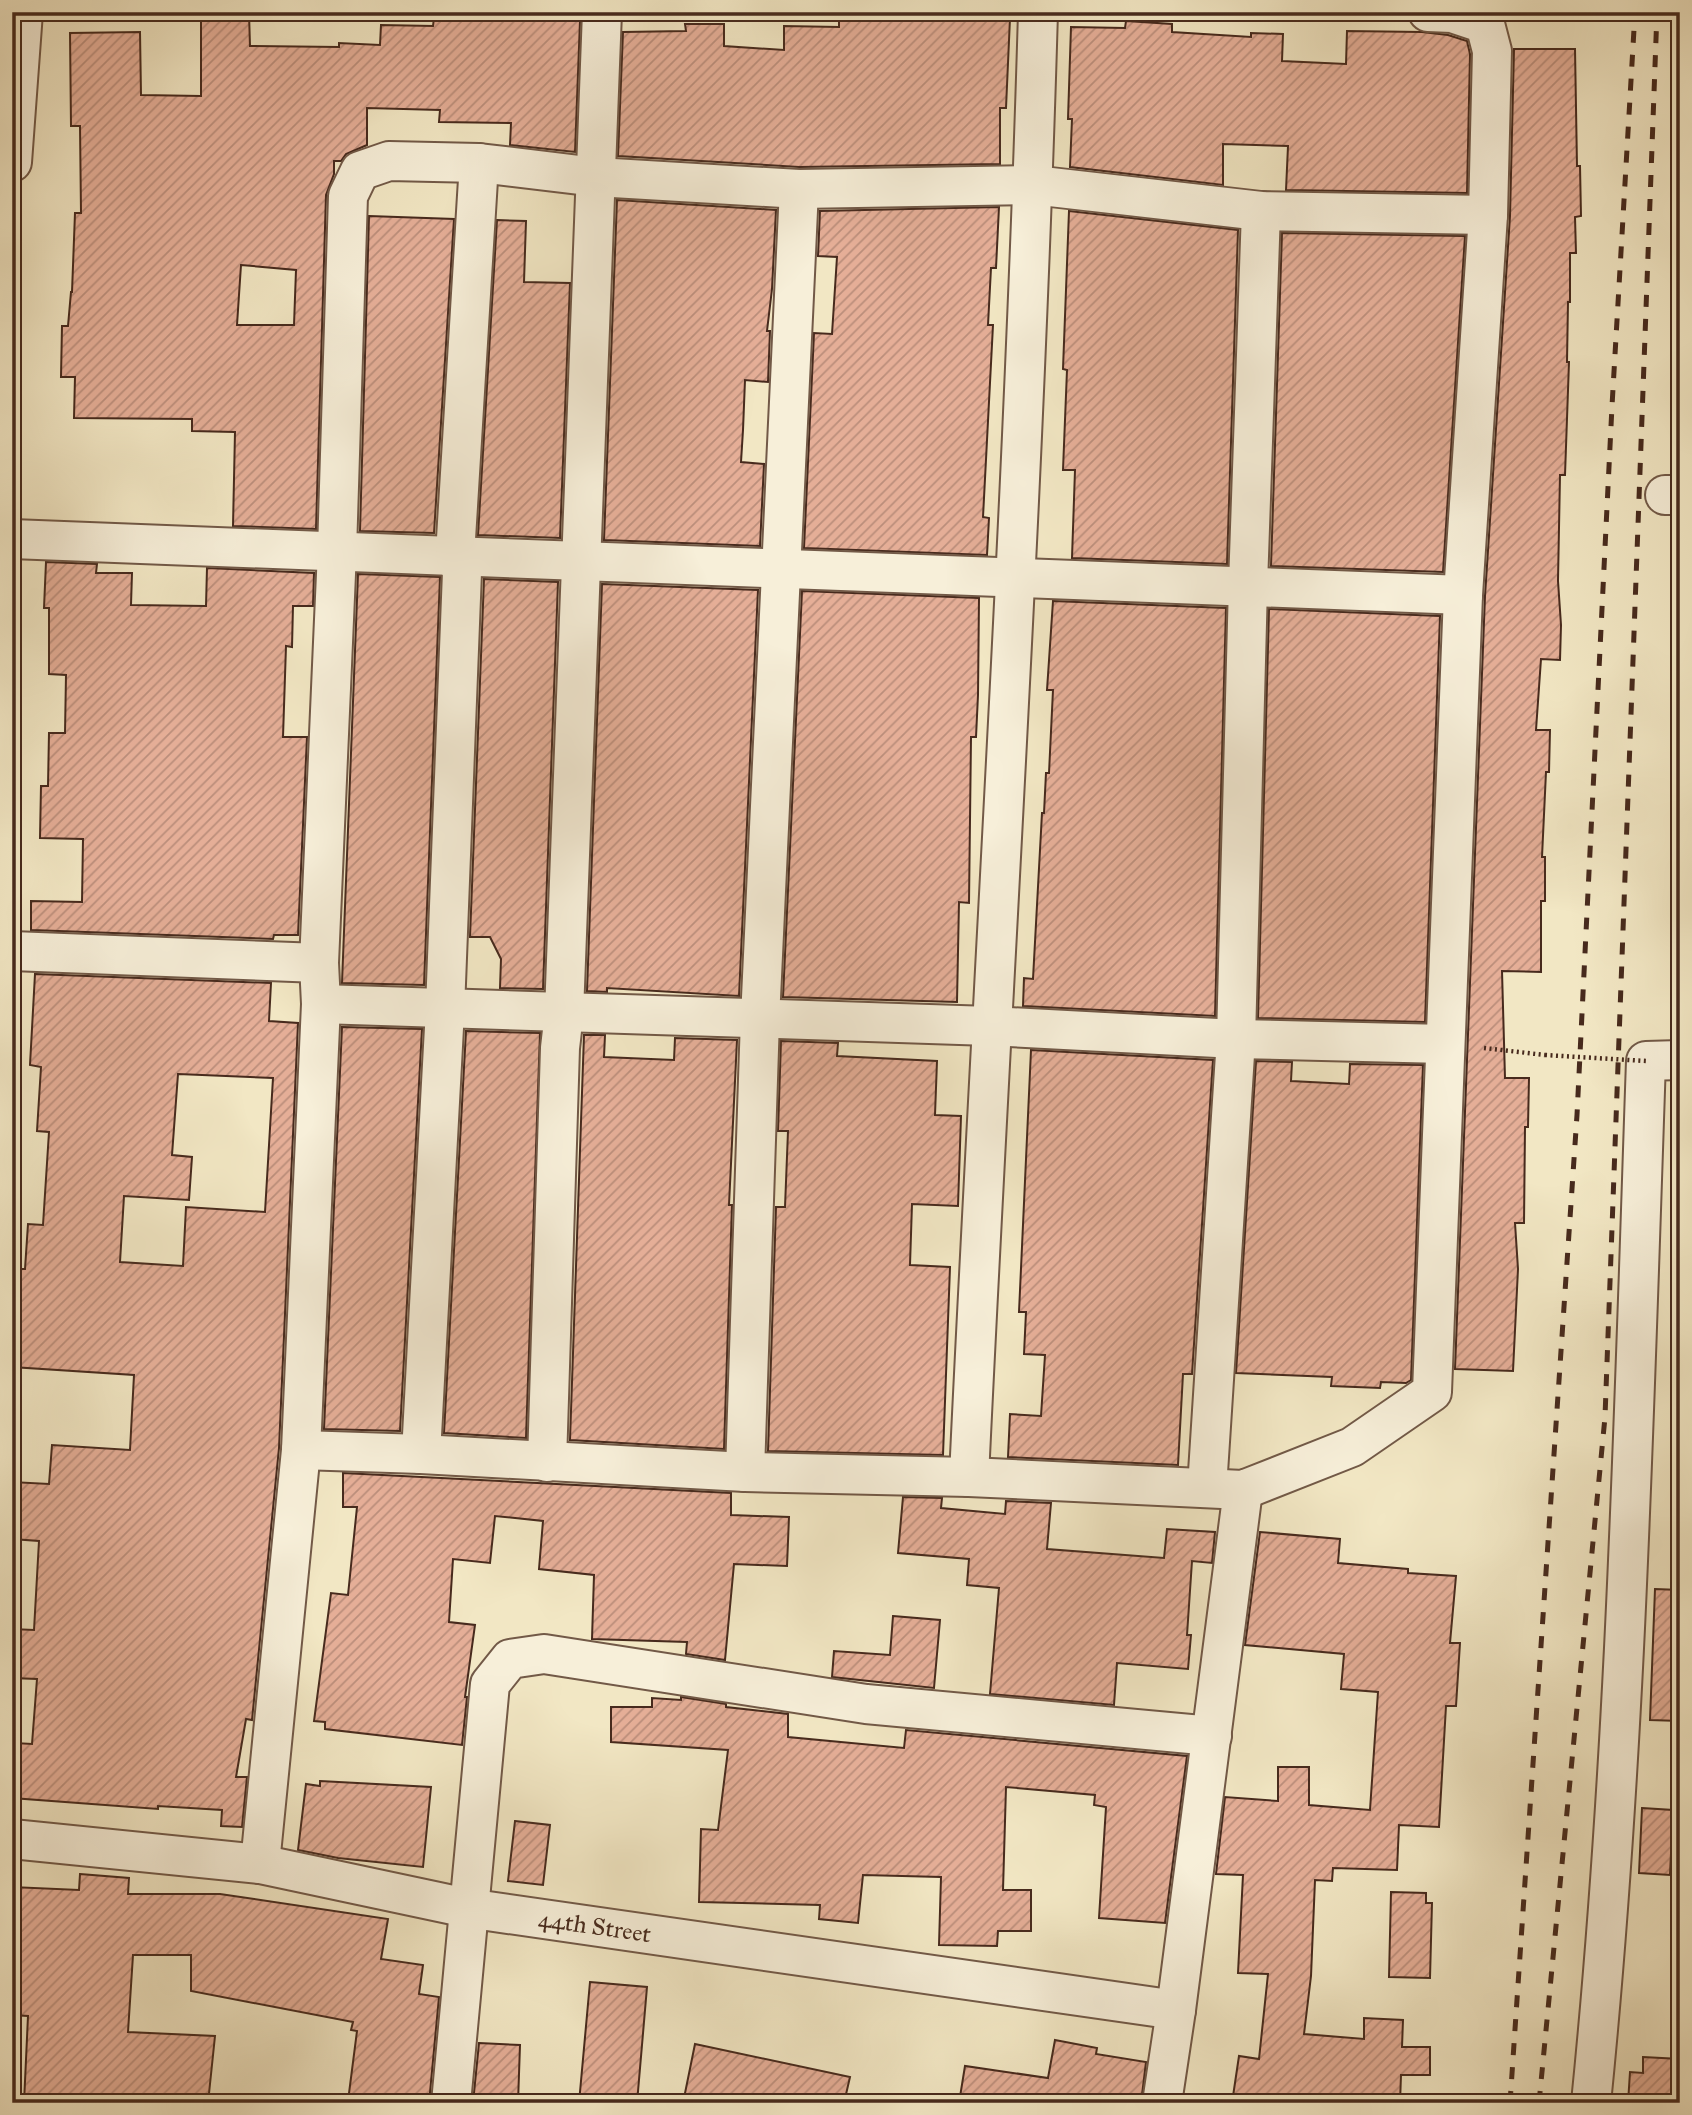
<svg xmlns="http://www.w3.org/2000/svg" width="1692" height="2115" viewBox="0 0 1692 2115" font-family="'IM FELL Great Primer',serif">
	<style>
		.building { fill: url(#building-hatch); stroke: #472a1d; stroke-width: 2; fill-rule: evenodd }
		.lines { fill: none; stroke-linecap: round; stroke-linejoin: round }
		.minor-casing { stroke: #725947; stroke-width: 42 }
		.path { stroke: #472a1d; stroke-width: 4.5; stroke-dasharray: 2 3.5; stroke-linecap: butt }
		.minor { stroke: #f7efd9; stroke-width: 38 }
		.rail { stroke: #472a1d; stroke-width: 5; stroke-dasharray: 12 12; stroke-linecap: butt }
		.path-bridge { stroke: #472a1d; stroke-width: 4.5; stroke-dasharray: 2 3.5; stroke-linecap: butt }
		.labels { text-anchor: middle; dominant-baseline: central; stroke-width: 5; stroke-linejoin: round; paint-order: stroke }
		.street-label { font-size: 24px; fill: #472a1d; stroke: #f7efd9 }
	</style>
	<defs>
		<pattern id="building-hatch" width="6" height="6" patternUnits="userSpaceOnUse" patternTransform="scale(1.75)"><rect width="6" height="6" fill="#e5ae97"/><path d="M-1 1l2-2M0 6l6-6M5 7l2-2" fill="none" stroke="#bb8e7b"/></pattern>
	</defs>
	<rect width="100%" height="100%" fill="#f2e7c4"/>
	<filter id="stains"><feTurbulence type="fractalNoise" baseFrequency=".00286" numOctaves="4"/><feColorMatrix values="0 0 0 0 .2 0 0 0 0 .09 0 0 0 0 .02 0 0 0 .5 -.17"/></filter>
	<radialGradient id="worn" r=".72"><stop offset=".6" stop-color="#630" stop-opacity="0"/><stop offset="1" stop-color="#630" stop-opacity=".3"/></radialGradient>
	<g class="building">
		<path d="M249,13L250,46L339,47V43L380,45L381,25L433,26L434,18L513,21V16L580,21L575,152L510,145L511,123L439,122L440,110L367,108V145L346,154L341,161H334V174L326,195L316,529L233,526L235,432L192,431V419L74,418L75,377H61L62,326H68L71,292H72L75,213H81L80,126H71L70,33L140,32L141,95L201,96V14ZM241,265L296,270L294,325H237Z"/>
		<path d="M922,17L1010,18L1006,108H1000V164L799,167L618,156L623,32L686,31L685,24H724V46L784,50V26L839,27V19L922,21Z"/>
		<path d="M1126,21L1172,24V32L1251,37V33L1283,34L1282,61L1346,64L1347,31L1422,32L1448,35L1467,41L1470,54L1467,193L1286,190L1288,146L1223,144V185L1070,167L1072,119H1068L1071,27L1125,28Z"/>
		<path d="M1514,49H1575L1577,166H1580L1581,216L1575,217L1576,253H1570V302H1568L1567,362H1569L1565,475H1560L1558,581L1561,625L1560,660L1541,659L1536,730H1550L1549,772H1546L1542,857H1545V901H1541V972L1502,971L1505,1078H1529L1528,1127H1525L1524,1223H1515L1518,1269L1513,1371L1455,1369L1485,596L1510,216Z"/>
		<path d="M617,200L776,210L772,289L767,331H770L768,382L745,380L743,430L741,462L764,464L760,546L604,540Z"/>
		<path d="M999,207L996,268H991L988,325H993L983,517L989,518L987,555L804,548L814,333L832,334L837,257L818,256L820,211Z"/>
		<path d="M1069,211L1238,230L1227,564L1072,558L1075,470H1063L1067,370L1063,369Z"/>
		<path d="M369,216L454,219L434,533L360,531Z"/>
		<path d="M497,220L526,221L524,282L570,283L560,538L478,535Z"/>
		<path d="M1282,233L1465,236L1443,572L1271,566Z"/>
		<path d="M46,562L97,564L96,573H132L131,605L206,606L207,568L314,573L313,606H293L292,647L286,646L283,737H307L298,935H274L273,939L31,930V901L82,902L83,839L40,838L41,786H48L49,733H65L66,675L49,674V608H44Z"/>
		<path d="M358,574L440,577L424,985L342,983Z"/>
		<path d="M484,579L558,582L543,989L500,988L501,959L490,937H470Z"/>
		<path d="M602,584L758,590L739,996L607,988V992L587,991Z"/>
		<path d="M802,591L979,598L978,695L976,737H971L969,903L959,902L957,1002L783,997Z"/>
		<path d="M1053,601L1226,608L1215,1016L1023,1006L1024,978L1033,979L1042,813H1044L1046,773H1049L1053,690H1047Z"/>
		<path d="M1269,609L1440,616L1425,1022L1258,1018Z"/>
		<path d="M35,974L271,983L269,1021L298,1023L279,1448L252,1720L246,1719L236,1777H247L242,1827L221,1826L222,1810L158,1806V1809L12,1798L15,1743L32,1744L37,1679L12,1678V1629L34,1630L39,1541L12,1539V1482L49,1484L52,1445L130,1450L134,1375L12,1367L19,1269H25L28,1224L43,1225L49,1132L37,1131L41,1067L30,1065ZM178,1074L273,1078L265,1212L186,1207L183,1266L120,1262L124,1196L189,1200L192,1157L172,1155Z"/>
		<path d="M342,1027L422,1029L400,1431L324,1429Z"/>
		<path d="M466,1031L540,1033L526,1438L444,1433Z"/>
		<path d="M584,1035H605L604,1057L674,1060L675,1038L737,1040L729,1205H732L724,1449L570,1440Z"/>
		<path d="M781,1041L838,1043L837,1056L937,1061L935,1115L961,1116L958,1206L912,1204L910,1265L950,1267L943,1455L768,1451L776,1207H785L788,1131H778Z"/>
		<path d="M1031,1050L1213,1060L1192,1374H1183L1178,1465L1008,1457L1010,1414L1041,1416L1045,1355L1024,1354L1026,1312H1019Z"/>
		<path d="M1256,1061L1292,1062L1291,1081L1349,1084L1350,1064L1423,1065L1411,1380L1406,1383L1381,1382L1380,1388L1331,1386L1332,1377L1236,1373Z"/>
		<path d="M343,1473L731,1493V1515L789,1517L787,1566L734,1564L725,1660L686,1654L687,1642L592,1639L594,1575L539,1569L543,1521L495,1516L490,1563L453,1559L449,1622L475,1625L465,1697H467L462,1745L325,1729V1722L314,1721L331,1593L348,1595L357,1507H343Z"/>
		<path d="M903,1497L942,1498L941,1508L1005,1514L1006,1501L1051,1503L1047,1549L1164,1558L1167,1529L1215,1532L1212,1563L1192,1561L1187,1635H1191L1188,1669L1117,1663L1114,1705L990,1694L999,1588L967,1585L969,1559L898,1553Z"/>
		<path d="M1260,1532L1340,1539L1338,1563L1408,1569V1573L1456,1576L1450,1643H1460L1456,1706H1446L1439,1827L1399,1825L1397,1870L1333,1868L1332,1881L1315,1880L1311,1976L1304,2034L1364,2039V2018L1403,2020L1402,2047H1430V2075H1401L1400,2103H1371L1294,2096L1293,2103H1232L1239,2056L1259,2059L1268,1974L1238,1973L1243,1875L1216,1874L1225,1797L1278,1801V1767H1309V1805L1370,1810L1378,1692L1341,1689L1344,1654L1245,1645Z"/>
		<path d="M1655,1589L1680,1590V1721L1650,1720Z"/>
		<path d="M893,1616L940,1620L934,1688L832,1677L834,1651L890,1655Z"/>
		<path d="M681,1697L726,1704V1707L788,1714V1737L904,1748L906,1730L1187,1756L1165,1923L1099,1918L1106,1807L1094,1805L1095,1795L1006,1787L1003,1890H1031V1931H998L997,1946L939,1945L941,1877L863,1875L858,1923L819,1919L820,1905L699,1902L701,1829L718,1830L728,1750L611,1742V1707H652V1698L681,1700Z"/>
		<path d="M320,1781L431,1787L423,1867L338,1858L298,1850L306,1784L320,1786Z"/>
		<path d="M1642,1808L1673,1810L1670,1875L1639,1873Z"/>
		<path d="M515,1821L550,1825L543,1885L508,1881Z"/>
		<path d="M80,1874L129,1878L128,1894H220L388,1919L381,1959L423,1965L419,1994L439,1997L429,2103L348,2101L357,2031L351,2030L353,2022L191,1991V1955H133L128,2032L215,2036L208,2103H24L28,2016L12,2015V1887L79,1890Z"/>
		<path d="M1391,1892L1426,1893V1903H1432L1430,1978L1389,1977Z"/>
		<path d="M590,1982L647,1987L637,2103H579Z"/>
		<path d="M1055,2040L1097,2048L1096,2054L1146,2062L1141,2103H959L965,2066L1048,2078Z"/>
		<path d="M479,2043L520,2045L518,2103H473Z"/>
		<path d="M695,2044L850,2077L844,2103H683Z"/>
		<path d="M1643,2057L1680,2059V2103H1628L1630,2072L1643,2073Z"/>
	</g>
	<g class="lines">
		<g class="minor-casing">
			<g id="minor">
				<path d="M12,162L23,12"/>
				<path d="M1665,495H1680"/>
				<path d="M12,539L1463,595"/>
				<path d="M12,951L319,963"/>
				<path d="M321,1004L990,1026L1236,1039L1445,1044"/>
				<path d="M301,1450L421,1454L745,1472L969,1477L1243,1490L1352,1447L1432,1392L1463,595L1488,215L1492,51L1485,24L1452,13L1428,12"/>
				<path d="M421,1454L445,1009L462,572L455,555L479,163"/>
				<path d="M547,1462L560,1048L564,1013L602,12"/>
				<path d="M745,1472L760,1019L799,189"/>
				<path d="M969,1477C992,989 1024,501 1038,12"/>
				<path d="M1207,1488L1236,1039L1248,585L1261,211"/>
				<path id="s1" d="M12,1839L260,1864L467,1908L1176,2010"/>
				<path d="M260,1864L301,1450L321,1004L319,963L337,551L348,196L360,171L389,161L479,163L596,177L799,189L1033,185L1261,211L1488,215"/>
				<path d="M451,2103L490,1684L510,1659L544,1654L866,1704L1212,1736"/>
				<path d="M1162,2103L1176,2010L1243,1490"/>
				<path d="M1591,2103C1626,1757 1634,1408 1646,1061L1680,1060"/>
			</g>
		</g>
		<path class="path" d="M1484,1048L1545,1055"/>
		<use href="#minor" class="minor"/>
		<g class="rail">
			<path d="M1510,2103L1577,1115L1612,406L1635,12"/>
			<path d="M1539,2103L1605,1417L1657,12"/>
		</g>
		<path class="path-bridge" d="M1545,1055L1646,1061"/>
	</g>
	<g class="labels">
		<g class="street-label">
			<text stroke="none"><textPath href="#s1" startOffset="590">44th Street</textPath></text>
		</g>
	</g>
	<rect width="1692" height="2115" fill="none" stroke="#f2e7c4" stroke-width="42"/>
	<rect x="14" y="14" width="1664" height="2087" fill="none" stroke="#472a1d" stroke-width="3.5"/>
	<rect x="21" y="21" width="1650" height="2073" fill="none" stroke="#472a1d" stroke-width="2"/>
	<rect width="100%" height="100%" filter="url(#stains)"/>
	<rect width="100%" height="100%" fill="url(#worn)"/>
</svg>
